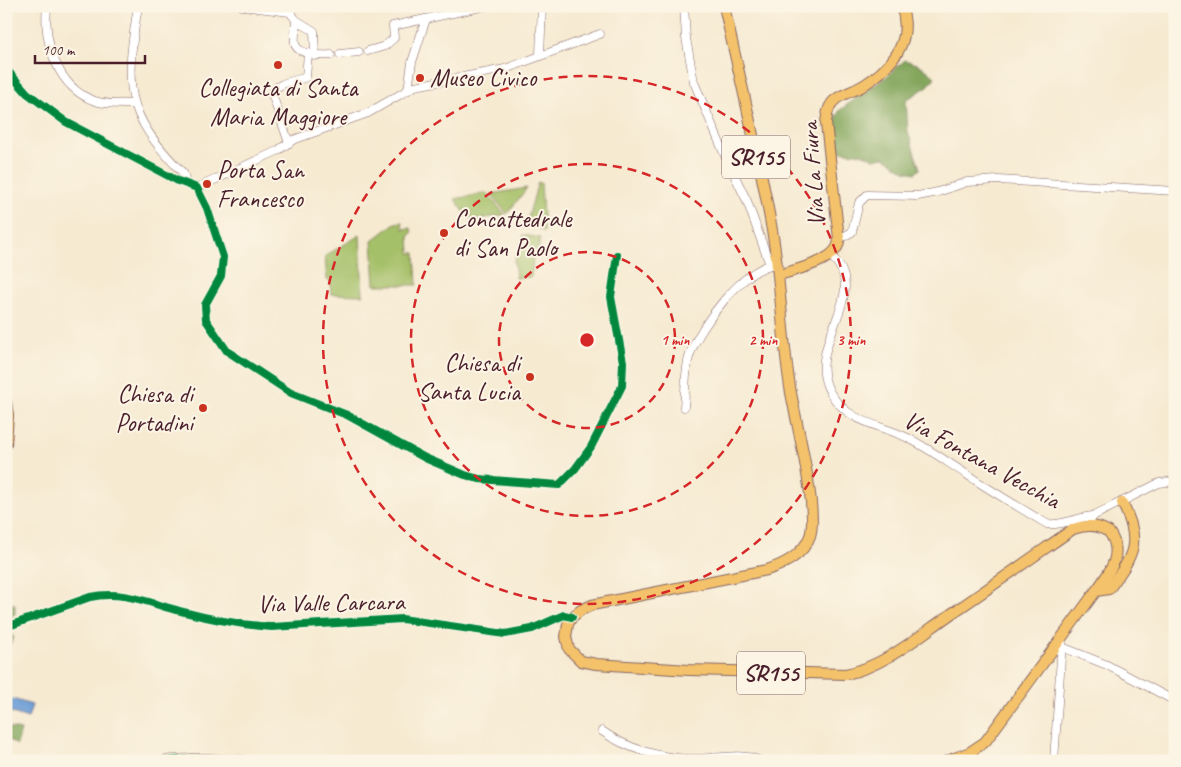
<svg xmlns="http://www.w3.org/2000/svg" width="1181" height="767" viewBox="0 0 1181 767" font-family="Caveat,sans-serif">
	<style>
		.green { fill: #a4c067; stroke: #777049 }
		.forest { fill: #83a65c; stroke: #666244 }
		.water { fill: #6c9dd6; stroke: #5b5e80 }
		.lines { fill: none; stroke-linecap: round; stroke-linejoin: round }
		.minor-casing { stroke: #866665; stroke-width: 9 }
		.major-casing { stroke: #866665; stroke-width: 12 }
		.minor { stroke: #fff; stroke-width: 8 }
		.major { stroke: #f4c26a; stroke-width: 10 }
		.cycleway-casing { stroke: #fcf5e5; stroke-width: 11 }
		.cycleway { stroke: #00873e; stroke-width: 8 }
		.ring { fill: none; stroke: #d62828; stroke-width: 2.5; stroke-dasharray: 9 6 }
		.poi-dot { fill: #c8321e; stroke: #fcf5e5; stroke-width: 2 }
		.labels { text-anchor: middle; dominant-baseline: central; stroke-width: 4; stroke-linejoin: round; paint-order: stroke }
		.shield { fill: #fcf5e5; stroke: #7f5f63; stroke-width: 1 }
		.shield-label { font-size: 24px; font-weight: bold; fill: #4a1f2b }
		.poi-label { font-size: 25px; fill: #4a1f2b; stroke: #fcf5e5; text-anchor: start }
		.street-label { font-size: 25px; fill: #4a1f2b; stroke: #fcf5e5 }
		.centre { fill: #d62828; stroke: #fcf5e5; stroke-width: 2.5 }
		.ring-label { font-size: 15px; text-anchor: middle; font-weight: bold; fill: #d62828; stroke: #fcf5e5; stroke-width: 4; stroke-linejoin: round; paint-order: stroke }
	</style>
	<rect width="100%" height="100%" fill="#fcf5e5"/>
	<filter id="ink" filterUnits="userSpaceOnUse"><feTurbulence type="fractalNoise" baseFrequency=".02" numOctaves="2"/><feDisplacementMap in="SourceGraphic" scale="10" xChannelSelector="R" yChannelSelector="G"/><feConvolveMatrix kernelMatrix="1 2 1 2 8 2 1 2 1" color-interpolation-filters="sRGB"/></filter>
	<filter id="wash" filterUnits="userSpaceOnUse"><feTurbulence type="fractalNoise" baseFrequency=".0096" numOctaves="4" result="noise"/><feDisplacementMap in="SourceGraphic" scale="20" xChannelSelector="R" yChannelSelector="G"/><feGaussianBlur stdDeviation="1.12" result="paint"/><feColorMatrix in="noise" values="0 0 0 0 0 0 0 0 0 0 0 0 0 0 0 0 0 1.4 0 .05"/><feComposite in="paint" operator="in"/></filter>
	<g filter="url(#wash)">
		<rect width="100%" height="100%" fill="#f6ead1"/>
		<g class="green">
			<path d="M538,182L541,183L544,232L527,221Z"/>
			<path d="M527,188L507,214L491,194Z"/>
			<path d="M487,193L505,215L471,220V213H465L455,199Z"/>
			<path d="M402,222L403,229L411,228L412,233L409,235L410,253H415L417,285H375L372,241L395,223Z"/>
			<path d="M360,235L363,295L331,294L330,280H327L325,256Z"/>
			<path d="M523,235L540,238L538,253L533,259L531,277L516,278L514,260L517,256Z"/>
		</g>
		<g class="forest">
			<path d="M905,60L920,65L935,77L928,86L906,100L908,132L920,169L916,173L905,171L884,157L874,159L864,154L838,151L832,124L840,110L886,77Z"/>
			<path d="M6,604H15V614L11,617L8,630L14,638L6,651Z"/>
			<path d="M6,727L21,730L17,745L6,738Z"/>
		</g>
		<path class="water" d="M6,697L32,705L28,718L6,711Z"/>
	</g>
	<g filter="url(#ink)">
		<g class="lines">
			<g class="minor-casing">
				<g id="minor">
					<path d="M47,6C43,41 57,88 95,101C107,105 121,104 134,104"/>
					<path d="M138,6C125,86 123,113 183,173L185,179L182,182"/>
					<path d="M242,6L290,12"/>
					<path d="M684,6L686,38L694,82L726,158L747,201L770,265"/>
					<path d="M290,12L296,20L314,31L315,56"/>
					<path d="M296,20C296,27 294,36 295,44C298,55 322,56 331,55"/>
					<path d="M368,51L385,46L394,38L393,26L485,6"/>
					<path d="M340,54L359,52"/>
					<path d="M540,55L542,6"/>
					<path d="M6,69L27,93L66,122L178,181L197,188L207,208L223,257L221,276L205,305L206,320L227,351L291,393L347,415L425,458L465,475L479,479L559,485L575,469L591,447L622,386L623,362L611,297L617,255"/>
					<path d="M408,90L412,62L426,19"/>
					<path d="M289,143L272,94C277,81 295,82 306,77L308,53"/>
					<path d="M197,188L277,151L293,140L368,113L415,86L505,69L600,34"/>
					<path d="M839,239L852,232L859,203L867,195L918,196L938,192L967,182L998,180L1175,191"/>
					<path d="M831,256C874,295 801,345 831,394C849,423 879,424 908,438C928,448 947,462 966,474C993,492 1020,508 1047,524C1062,526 1078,517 1093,516"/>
					<path d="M684,407C686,390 684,371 690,354C701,325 742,269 775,264"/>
					<path d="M1091,520L1093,516L1159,483L1175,481"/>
					<path d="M6,627L90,597C123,590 149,603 180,611C210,619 242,625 272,627L402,619L505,634L532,629L564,615L572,617"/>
					<path d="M1062,647L1107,665L1175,701"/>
					<path d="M602,731C627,749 660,758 691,759C709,760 744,751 760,761"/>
					<path d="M1054,761L1062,643"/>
				</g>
			</g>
			<g class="major-casing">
				<g id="major">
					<path d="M724,6C741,83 760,159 773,236C781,286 782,337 790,387C795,419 819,510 810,536C803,555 785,564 767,570L592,605L581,610L572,617L568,624L566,637L569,649L581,661L596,664L689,670L846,674C885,666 919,636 951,614C992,586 1033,557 1073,529C1087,524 1097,525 1109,532C1125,554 1109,573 1096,591L985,742L970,752L947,761"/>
					<path d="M779,275C797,269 840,261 839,239L826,123C827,114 828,105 836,99C844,93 855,91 864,85C892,67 914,41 901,6"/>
					<path d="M6,402L8,415L6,444"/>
					<path d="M1096,591L1109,589C1133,556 1143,542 1122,503"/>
					<path d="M166,761L198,759L242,761"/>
				</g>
			</g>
			<use href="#minor" class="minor"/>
			<use href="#major" class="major"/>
			<g class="cycleway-casing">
				<g id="cycleway">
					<path d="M6,69L27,93L66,122L178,181L197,188L207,208L223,257L221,276L205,305L206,320L227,351L291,393L347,415L425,458L465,475L479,479L559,485L575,469L591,447L622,386L623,362L611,297L617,255"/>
					<path d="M6,627L90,597C123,590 149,603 180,611C210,619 242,625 272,627L402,619L505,634L532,629L564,615L572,617"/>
					<path d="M166,761L198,759L242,761"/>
				</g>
			</g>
			<use href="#cycleway" class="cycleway"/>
		</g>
	</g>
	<g class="ring">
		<circle cx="587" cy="340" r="88"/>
		<circle cx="587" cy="340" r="176"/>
		<circle cx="587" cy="340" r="264"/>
	</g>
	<g class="poi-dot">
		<circle cx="278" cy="65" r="5"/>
		<circle cx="420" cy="78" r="5"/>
		<circle cx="207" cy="184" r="5"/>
		<circle cx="444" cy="233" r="5"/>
		<circle cx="530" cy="377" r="5"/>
		<circle cx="203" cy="408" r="5"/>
	</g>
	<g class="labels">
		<g class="shield">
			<rect x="722" y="135.5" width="68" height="43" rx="4"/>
			<rect x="737" y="651.5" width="68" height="43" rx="4"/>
		</g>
		<g class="shield-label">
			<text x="756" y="157">SR155</text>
			<text x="771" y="673">SR155</text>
		</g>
		<g class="poi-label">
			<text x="430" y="78">Museo Civico</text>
			<text x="278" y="88" text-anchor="middle">Collegiata di Santa<tspan x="278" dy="29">Maria Maggiore</tspan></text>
			<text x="217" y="170">Porta San<tspan x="217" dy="29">Francesco</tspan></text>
			<text x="454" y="219">Concattedrale<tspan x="454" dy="29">di San Paolo</tspan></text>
			<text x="520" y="363" text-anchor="end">Chiesa di<tspan x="520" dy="29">Santa Lucia</tspan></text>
			<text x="193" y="394" text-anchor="end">Chiesa di<tspan x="193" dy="29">Portadini</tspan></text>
		</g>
		<g class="street-label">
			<text transform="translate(813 174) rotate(-94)">Via La Fiura</text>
			<text transform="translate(982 460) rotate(29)">Via Fontana Vecchia</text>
			<text transform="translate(331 603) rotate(-1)">Via Valle Carcara</text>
		</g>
	</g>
	<circle cx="587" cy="340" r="8" class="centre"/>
	<g class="ring-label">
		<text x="675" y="345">1 min</text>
		<text x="763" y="345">2 min</text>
		<text x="851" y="345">3 min</text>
	</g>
	<rect width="1181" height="767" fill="none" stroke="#fcf5e5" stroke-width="25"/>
	<path d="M35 55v8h110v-8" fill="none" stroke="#4a1f2b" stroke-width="2.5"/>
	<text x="42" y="55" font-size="15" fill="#4a1f2b" stroke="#fcf5e5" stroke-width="4" paint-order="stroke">100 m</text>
</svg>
